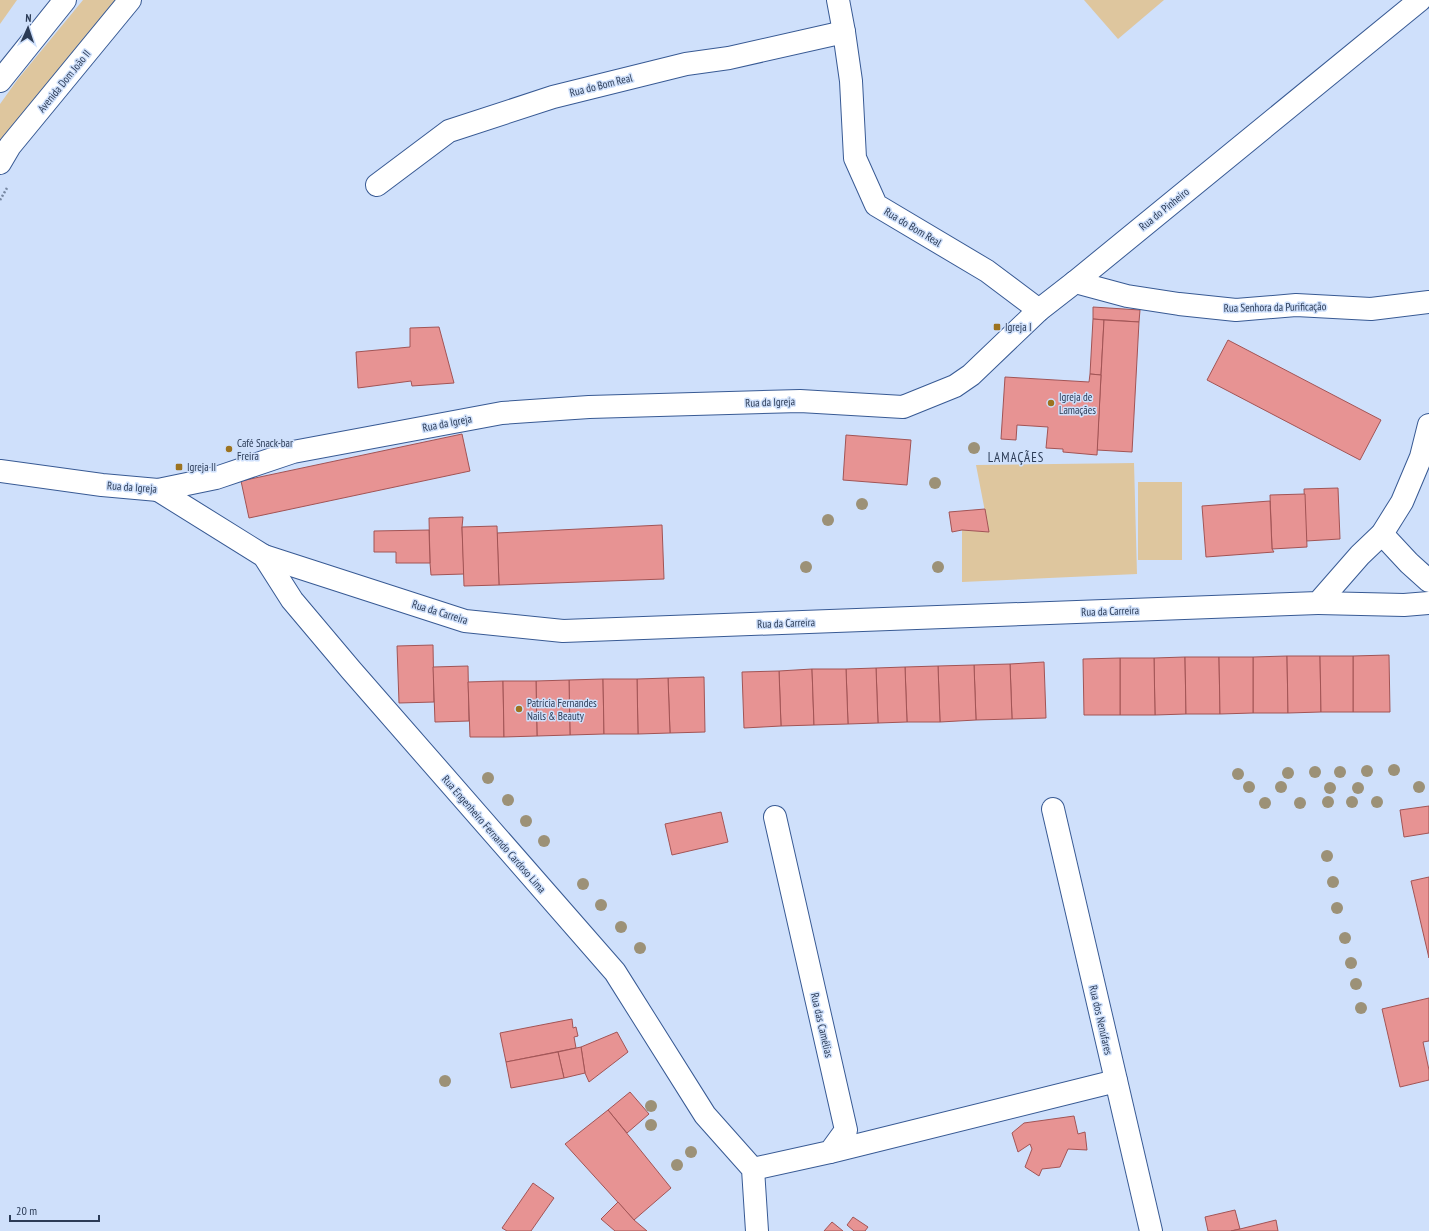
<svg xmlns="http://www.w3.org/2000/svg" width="1429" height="1231" viewBox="0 0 1429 1231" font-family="'PT Sans Narrow',sans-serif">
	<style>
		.green { fill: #dec69e }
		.building { fill: #e79393; stroke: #a25455 }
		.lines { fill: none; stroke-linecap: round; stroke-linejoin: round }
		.minor-casing { stroke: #385a94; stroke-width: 24 }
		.major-casing { stroke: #385a94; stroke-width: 24 }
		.path { stroke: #7687a2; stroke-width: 2.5; stroke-dasharray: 2 2; stroke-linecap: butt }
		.minor { stroke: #fff; stroke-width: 22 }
		.major { stroke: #fff; stroke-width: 22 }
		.tree { fill: #9c9177 }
		.poi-dot { fill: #9c7320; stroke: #cfe0fb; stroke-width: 1.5 }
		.labels { text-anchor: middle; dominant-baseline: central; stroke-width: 3; stroke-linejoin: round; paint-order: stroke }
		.street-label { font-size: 11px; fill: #2b3b56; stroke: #cfe0fb }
		.poi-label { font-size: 11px; fill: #2b3b56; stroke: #cfe0fb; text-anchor: start }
		.quarter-label { font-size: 13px; letter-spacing: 1px; fill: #2b3b56; stroke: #cfe0fb }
	</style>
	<rect width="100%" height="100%" fill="#cfe0fb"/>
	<g class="green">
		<path d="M0,0H17L0,24Z"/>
		<path d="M83,0H117L35,98L0,147V104L18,79Z"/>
		<path d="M1084,0H1164L1118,39Z"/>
		<path d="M1134,463L1137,574L962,582V530L989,532L976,465Z"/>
		<rect x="1138" y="482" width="44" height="78"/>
	</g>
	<g class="building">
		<path d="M1093,307L1140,310L1139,322L1093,319Z"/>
		<path d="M1093,319L1104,320L1101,375L1090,374Z"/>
		<path d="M1104,320L1139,322L1132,452L1097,450Z"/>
		<path d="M439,327L454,383L412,386L411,381L358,388L356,352L410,347V328Z"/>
		<path d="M1228,340L1381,420L1360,460L1207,380Z"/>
		<path d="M1090,374L1101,375L1097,455L1063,452V449L1046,448L1048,427L1017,425L1016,440L1001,439L1005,377L1089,382Z"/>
		<path d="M462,434L470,471L249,518L241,481Z"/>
		<path d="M846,435L911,440L907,485L843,480Z"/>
		<path d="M1338,488L1340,539L1306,541L1304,489Z"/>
		<path d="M1305,494L1307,547L1272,549L1270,495Z"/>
		<path d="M1270,501L1272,549L1274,552L1206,557L1202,506Z"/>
		<path d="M985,509L989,532L962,530L952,532L949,512Z"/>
		<path d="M463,517L462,527L464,574L431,575L430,563L429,518Z"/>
		<path d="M662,525L664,579L499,585L497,533Z"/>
		<path d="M497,526L499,585L464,586L462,527Z"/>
		<path d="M429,530L430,563H396V552H374V531Z"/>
		<path d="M433,645L434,702L399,703L397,646Z"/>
		<path d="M1389,655L1390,712H1353V656Z"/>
		<path d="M1287,656L1288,713H1253V657Z"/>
		<path d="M1287,656H1320L1321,712L1288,713Z"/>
		<path d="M1320,656H1353V712H1321Z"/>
		<path d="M1185,657L1186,714L1155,715L1154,658Z"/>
		<path d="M1185,657H1219L1220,714H1186Z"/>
		<path d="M1219,657H1253V713L1220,714Z"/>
		<path d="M1120,658H1154L1155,715H1120Z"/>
		<path d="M1120,658V715H1084L1083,659Z"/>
		<path d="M1044,662L1046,718L1012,719L1010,664Z"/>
		<path d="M1010,664L1012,719L976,720L974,665Z"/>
		<path d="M974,665L976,720L940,722L938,666Z"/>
		<path d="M468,666L469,721L435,722L433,667Z"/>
		<path d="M938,666L940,722H907L905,667Z"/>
		<path d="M905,667L907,722L878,723L876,668Z"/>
		<path d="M876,668L878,723L848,724L846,669Z"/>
		<path d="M812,669L814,725L781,726L779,671Z"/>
		<path d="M812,669H846L848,724L814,725Z"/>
		<path d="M779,671L781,726L744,728L742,672Z"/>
		<path d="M704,677L705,732L670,733L668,678Z"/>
		<path d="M668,678L670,733L638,734L637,679Z"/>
		<path d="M603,679L604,734L570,735L569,680Z"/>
		<path d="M603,679H637L638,734H604Z"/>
		<path d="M569,680L570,735L537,736L536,681Z"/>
		<path d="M503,681L504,737H470L468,682Z"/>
		<path d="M503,681H536L537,736L504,737Z"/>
		<path d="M1429,806V833L1404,837L1400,810Z"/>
		<path d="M721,812L728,842L672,855L665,824Z"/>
		<path d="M1429,877V958L1411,881Z"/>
		<path d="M1429,998V1041L1423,1042L1429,1070V1080L1400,1087L1382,1009Z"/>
		<path d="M572,1019L573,1028L576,1027L578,1036L574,1037L576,1048L506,1062L500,1033Z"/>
		<path d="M617,1032L628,1052L589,1082L585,1073L581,1047Z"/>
		<path d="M581,1047L585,1073L564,1078L558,1052Z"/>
		<path d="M558,1052L564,1078L511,1088L506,1062Z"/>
		<path d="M630,1092L649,1114L627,1133L608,1110Z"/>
		<path d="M608,1110L671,1188L634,1220L565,1144Z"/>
		<path d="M1074,1116L1078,1134L1085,1132L1087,1150L1068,1149L1060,1167L1042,1169L1039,1176L1025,1167L1032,1149L1030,1144L1018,1152L1012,1133L1024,1123Z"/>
		<path d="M533,1183L554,1198L531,1231H507L502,1228Z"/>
		<path d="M618,1202L634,1220L647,1231H615L601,1219Z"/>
		<path d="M1235,1210L1240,1229L1231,1231H1208L1205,1217Z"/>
		<path d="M853,1217L868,1227L865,1231H854L847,1225Z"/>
		<path d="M1276,1220L1278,1231H1231L1240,1229Z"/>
		<path d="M832,1222L843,1231H824Z"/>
	</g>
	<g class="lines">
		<g class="minor-casing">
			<g id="minor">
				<path d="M838,0L844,32L851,81L855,158L876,205L987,271L1039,310"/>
				<path d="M377,185L449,131L553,97L686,64L729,58L844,32"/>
				<path d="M1075,282L1127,296L1179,304L1236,310L1296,305L1371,309L1429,302"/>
				<path d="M0,471L102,485L158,490L216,478L293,452L502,413L589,407L800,401L903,407L955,386L971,375L1039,310L1075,282L1420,0"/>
				<path d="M158,490L264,556L292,600L351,670L615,972L705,1115L753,1169L757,1231"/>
				<path d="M1382,534L1409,563L1429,581"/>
				<path d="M264,556L465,621L563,631L1318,603L1360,555L1382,534L1402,502L1421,457L1429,425"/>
				<path d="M1318,603L1404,605L1429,603"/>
				<path d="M1053,809L1151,1231"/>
				<path d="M830,1152L1116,1081"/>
				<path d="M753,1169L830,1152L846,1130L775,817"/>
			</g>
		</g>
		<g class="major-casing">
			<g id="major">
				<path d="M0,81L65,0"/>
				<path d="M0,163L10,146L130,0"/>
			</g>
		</g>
		<path class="path" d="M0,200L7,188"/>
		<use href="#minor" class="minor"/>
		<use href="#major" class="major"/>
	</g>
	<g class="tree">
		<circle cx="974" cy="448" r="6"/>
		<circle cx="935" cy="483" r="6"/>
		<circle cx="862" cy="504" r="6"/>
		<circle cx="828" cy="520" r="6"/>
		<circle cx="806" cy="567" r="6"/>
		<circle cx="938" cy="567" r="6"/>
		<circle cx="1394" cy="770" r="6"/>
		<circle cx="1367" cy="771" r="6"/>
		<circle cx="1315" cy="772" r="6"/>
		<circle cx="1340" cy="772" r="6"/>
		<circle cx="1288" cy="773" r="6"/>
		<circle cx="1238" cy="774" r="6"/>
		<circle cx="488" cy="778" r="6"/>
		<circle cx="1249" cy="787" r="6"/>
		<circle cx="1281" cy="787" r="6"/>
		<circle cx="1419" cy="787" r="6"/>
		<circle cx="1330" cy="788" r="6"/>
		<circle cx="1358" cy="788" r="6"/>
		<circle cx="508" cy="800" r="6"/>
		<circle cx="1328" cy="802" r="6"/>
		<circle cx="1352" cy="802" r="6"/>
		<circle cx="1377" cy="802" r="6"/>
		<circle cx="1265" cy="803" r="6"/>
		<circle cx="1300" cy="803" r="6"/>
		<circle cx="526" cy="821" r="6"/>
		<circle cx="544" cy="841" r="6"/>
		<circle cx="1327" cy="856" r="6"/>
		<circle cx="1333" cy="882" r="6"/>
		<circle cx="583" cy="884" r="6"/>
		<circle cx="601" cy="905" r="6"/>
		<circle cx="1337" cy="908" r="6"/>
		<circle cx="621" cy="927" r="6"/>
		<circle cx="1345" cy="938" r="6"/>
		<circle cx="640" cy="948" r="6"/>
		<circle cx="1351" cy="963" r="6"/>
		<circle cx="1356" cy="984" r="6"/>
		<circle cx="1361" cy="1008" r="6"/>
		<circle cx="445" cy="1081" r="6"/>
		<circle cx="651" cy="1106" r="6"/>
		<circle cx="651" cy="1125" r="6"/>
		<circle cx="691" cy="1152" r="6"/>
		<circle cx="677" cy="1165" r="6"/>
	</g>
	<g class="poi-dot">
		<rect x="993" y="323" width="8" height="8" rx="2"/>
		<circle cx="1051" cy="403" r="4"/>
		<circle cx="229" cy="449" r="4"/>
		<rect x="175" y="463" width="8" height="8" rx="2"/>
		<circle cx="519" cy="709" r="4"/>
	</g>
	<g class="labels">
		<g class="street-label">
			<text transform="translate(64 81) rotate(-51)">Avenida Dom João II</text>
			<text transform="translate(601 85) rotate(-14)">Rua do Bom Real</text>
			<text transform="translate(1164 209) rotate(-39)">Rua do Pinheiro</text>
			<text transform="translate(913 227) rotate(31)">Rua do Bom Real</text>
			<text transform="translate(1275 307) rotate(-1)">Rua Senhora da Purificação</text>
			<text transform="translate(770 402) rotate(-2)">Rua da Igreja</text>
			<text transform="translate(447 423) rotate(-11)">Rua da Igreja</text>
			<text transform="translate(132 487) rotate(4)">Rua da Igreja</text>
			<text transform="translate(1110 611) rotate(-2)">Rua da Carreira</text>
			<text transform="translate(440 612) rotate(17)">Rua da Carreira</text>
			<text transform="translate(786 623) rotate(-2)">Rua da Carreira</text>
			<text transform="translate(494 834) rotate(49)">Rua Engenheiro Fernando Cardoso Lima</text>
			<text transform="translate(1101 1020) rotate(77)">Rua dos Nenúfares</text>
			<text transform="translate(822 1025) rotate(77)">Rua das Camélias</text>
		</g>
		<g class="poi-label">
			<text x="1005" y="327">Igreja I</text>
			<text x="1059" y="397">Igreja de<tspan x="1059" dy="13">Lamaçães</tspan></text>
			<text x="237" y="443">Café Snack-bar<tspan x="237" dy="13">Freira</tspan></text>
			<text x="187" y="467">Igreja II</text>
			<text x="527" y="703">Patrícia Fernandes<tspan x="527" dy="13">Nails &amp; Beauty</tspan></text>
		</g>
		<g class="quarter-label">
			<text x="1016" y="457">LAMAÇÃES</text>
		</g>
	</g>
	<g transform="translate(28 28) rotate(3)" stroke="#cfe0fb" stroke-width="3" paint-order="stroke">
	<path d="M0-3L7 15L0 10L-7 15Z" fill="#2b3b56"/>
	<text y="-6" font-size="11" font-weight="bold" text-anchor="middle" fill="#2b3b56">N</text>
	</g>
	<path d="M10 1215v6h89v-6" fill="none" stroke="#2b3b56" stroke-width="2"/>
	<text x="16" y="1215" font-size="12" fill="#2b3b56" stroke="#cfe0fb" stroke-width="3" paint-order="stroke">20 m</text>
</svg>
